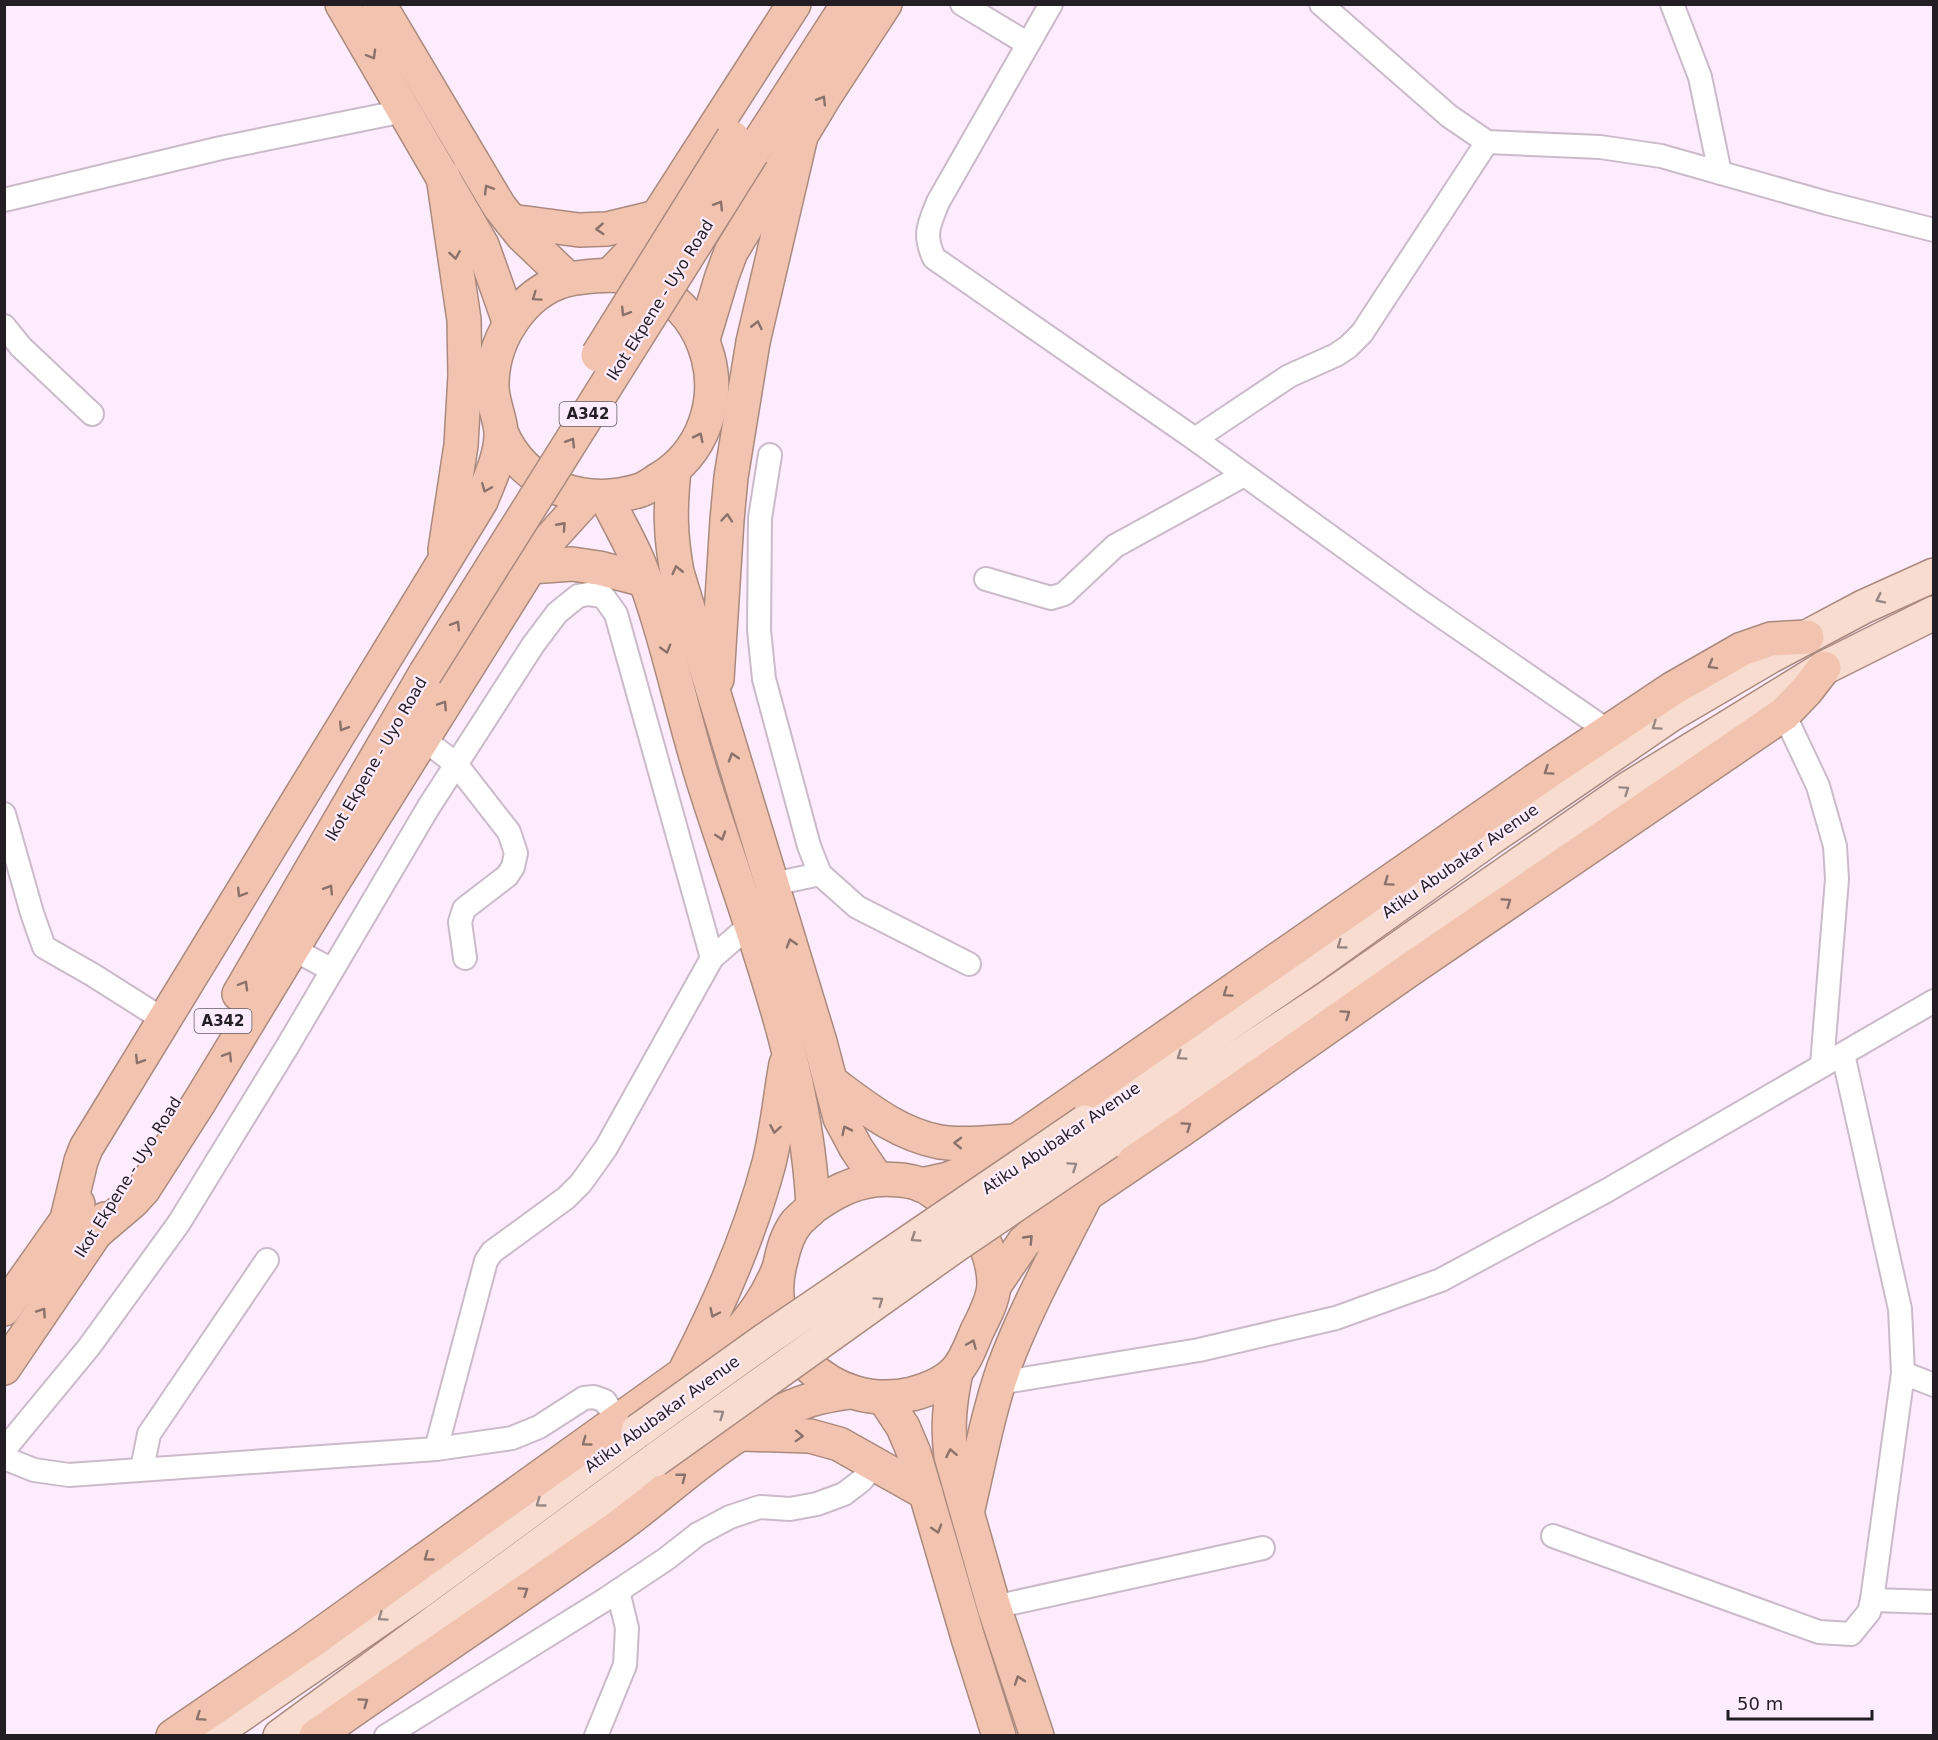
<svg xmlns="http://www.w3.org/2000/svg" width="1938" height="1740" viewBox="0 0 1938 1740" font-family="'DejaVu Sans',sans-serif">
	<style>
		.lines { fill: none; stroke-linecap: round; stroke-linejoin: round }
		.street-casing { stroke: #cabaca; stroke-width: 26 }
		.primary-casing { stroke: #aa8a7e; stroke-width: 36 }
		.highway-casing { stroke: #aa8a7e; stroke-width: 36 }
		.street { stroke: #fff; stroke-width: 22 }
		.primary { stroke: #f7dccf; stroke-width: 33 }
		.highway { stroke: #f2c4af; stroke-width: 33 }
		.primary-bridge-casing { stroke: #aa8a7e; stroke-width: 36; stroke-linecap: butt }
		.highway-bridge-casing { stroke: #aa8a7e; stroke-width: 36; stroke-linecap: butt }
		.primary-bridge { stroke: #f7dccf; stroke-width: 33 }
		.highway-bridge { stroke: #f2c4af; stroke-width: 33 }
		.oneway { stroke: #8a716a }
		.oneway2 { stroke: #988682 }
		.labels { text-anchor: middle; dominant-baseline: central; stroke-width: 4.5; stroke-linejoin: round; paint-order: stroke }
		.shield { fill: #fdecfd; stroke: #645c65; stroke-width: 1.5 }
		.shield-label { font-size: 15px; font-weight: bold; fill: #231e24 }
		.street-label { font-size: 16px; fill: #231e24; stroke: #fdecfd }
	</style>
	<rect width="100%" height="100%" fill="#fdecfd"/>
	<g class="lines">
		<g class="street-casing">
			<g id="street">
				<path d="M962,4L1028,44"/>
				<path d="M1051,4L938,202C929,225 923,234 934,258L1195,439L1418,600L1608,731"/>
				<path d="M1321,4L1449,116L1487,142L1600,147L1661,156L1827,203L1934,230"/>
				<path d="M1672,4L1700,77L1720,173"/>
				<path d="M4,200L221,148L404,111"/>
				<path d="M4,326L21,347L92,414"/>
				<path d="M1195,439L1289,376L1336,355L1348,347L1362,333L1487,142"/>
				<path d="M770,455L760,518L759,630L764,679L809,846L820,874L857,907L969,964"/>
				<path d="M986,579L1051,598L1064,594L1115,546L1244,475"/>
				<path d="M1784,714L1818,786L1835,846L1837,879L1822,1065"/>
				<path d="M422,738L456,764L509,832L516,853L513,867L507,876L464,909L460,922L465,958"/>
				<path d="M4,814L32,913L44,947L93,975L164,1020"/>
				<path d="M773,884L820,874"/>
				<path d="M293,949L332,970"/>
				<path d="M1903,1373L1934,1385"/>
				<path d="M999,1383L1199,1350L1336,1318L1441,1280L1606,1191L1934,1001"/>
				<path d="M436,1449L486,1261L492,1252L566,1198L581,1183L606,1148L712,958L750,925"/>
				<path d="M4,1450L89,1347L179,1223L287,1047L428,808L533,645L557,613L578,596L588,594L603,596L616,614L712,958"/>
				<path d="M4,1458L34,1470L69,1475L436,1449L512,1438L539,1427L584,1398L594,1397L605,1401L617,1420"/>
				<path d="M142,1469L149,1434L267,1260"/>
				<path d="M1553,1536L1819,1632L1851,1634L1869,1612L1872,1600L1903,1373L1900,1309L1843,1054"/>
				<path d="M1872,1600L1934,1602"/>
				<path d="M994,1607L1263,1548"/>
				<path d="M386,1736L606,1599L666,1559L698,1534L730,1517L760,1507L790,1509L817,1504L844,1494L861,1481L876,1464"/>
				<path d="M596,1736L625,1665L627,1628L618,1591"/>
			</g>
		</g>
		<g class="primary-casing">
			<g id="primary">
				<path d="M1085,1122L1307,970L1488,840L1672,714L1771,656L1863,607L1934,575"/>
				<path d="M1108,1142L1326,999L1629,788L1824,668L1934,613"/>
				<path d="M210,1736L418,1593L638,1431"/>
				<path d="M280,1736L655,1460"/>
			</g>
		</g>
		<g class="highway-casing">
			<g id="highway">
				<path d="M342,4L482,245L510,324"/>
				<path d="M379,4L499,206L522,235L568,279"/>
				<path d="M752,153L848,4"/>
				<path d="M443,176L464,320L465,375L461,445L445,550"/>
				<path d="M511,221L579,230L607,229L657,217"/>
				<path d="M611,274L639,245L794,4"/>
				<path d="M703,339L722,276L731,252L825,96L885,4"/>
				<path d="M674,470C670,508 670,534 677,572L820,1042L840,1118L856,1148L877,1179"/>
				<path d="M606,497C617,520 631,543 640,566C667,636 681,710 703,780C747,920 806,1059 813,1207C808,1212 802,1217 797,1222C788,1233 784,1246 781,1260C758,1341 831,1413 912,1394C927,1390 945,1383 956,1371C966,1360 971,1345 977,1331C984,1317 993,1301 994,1285C994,1261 983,1230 965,1215C958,1209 950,1204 943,1199C936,1194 928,1187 920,1184C908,1180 888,1178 875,1180C851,1183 833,1193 813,1207"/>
				<path d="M530,567L572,564L599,568L645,580"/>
				<path d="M717,679L727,520L731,477L753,342L801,136"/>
				<path d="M239,994L425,674"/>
				<path d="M831,1082C865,1107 897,1134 940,1142C964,1146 990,1142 1014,1141"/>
				<path d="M921,1185L948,1179L967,1172L1005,1149L1546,773L1672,689L1742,649L1771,639L1807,637"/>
				<path d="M66,1223L81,1161L86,1148L481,501C489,481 502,454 501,432C500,416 491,400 492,383C493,336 527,285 576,278C609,274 623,272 654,288C682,303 700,327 708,357C720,403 702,453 661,478C654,482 648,487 641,490C585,508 524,487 501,432"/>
				<path d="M93,1235L133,1201L143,1190L200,1101L322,900L530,567L549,540L589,496"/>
				<path d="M994,1286L1024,1242L1047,1221L1181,1130L1409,970L1784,714L1807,690L1824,668"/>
				<path d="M4,1309L78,1204"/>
				<path d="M687,1367C721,1301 750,1235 769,1163C777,1131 780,1097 786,1064"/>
				<path d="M4,1368L105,1219"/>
				<path d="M956,1372C950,1401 947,1426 951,1456L994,1607L1037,1736"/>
				<path d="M884,1398L903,1427L914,1453L968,1638L999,1736"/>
				<path d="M742,1434L810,1436L839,1444L926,1493"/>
				<path d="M968,1509C979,1462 988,1413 1004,1367C1026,1308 1057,1253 1085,1197"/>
				<path d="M173,1736L306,1645L732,1339C752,1319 766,1299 777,1273"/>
				<path d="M316,1736C414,1667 513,1601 611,1532C675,1487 733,1424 810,1400C823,1396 836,1394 850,1392"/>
			</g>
		</g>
		<use href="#street" class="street"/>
		<use href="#primary" class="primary"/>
		<use href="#highway" class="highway"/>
		<g class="primary-bridge-casing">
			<g id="primary-bridge">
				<path d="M638,1431L765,1340L1085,1122"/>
				<path d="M655,1460L956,1245L1108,1142"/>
			</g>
		</g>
		<g class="highway-bridge-casing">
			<g id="highway-bridge">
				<path d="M598,355L733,138"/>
				<path d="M425,674L752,153"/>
			</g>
		</g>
		<use href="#primary-bridge" class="primary-bridge"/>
		<use href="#highway-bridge" class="highway-bridge"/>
	</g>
	<defs><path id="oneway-chevron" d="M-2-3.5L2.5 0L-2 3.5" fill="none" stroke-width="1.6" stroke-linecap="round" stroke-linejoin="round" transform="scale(1.5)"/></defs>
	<g class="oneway">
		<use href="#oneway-chevron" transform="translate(372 55) rotate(60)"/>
		<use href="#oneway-chevron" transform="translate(822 100) rotate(-58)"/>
		<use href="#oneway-chevron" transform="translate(488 189) rotate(-121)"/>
		<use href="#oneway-chevron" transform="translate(719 205) rotate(-58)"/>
		<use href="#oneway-chevron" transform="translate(600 229) rotate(176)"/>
		<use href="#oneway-chevron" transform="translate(455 255) rotate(81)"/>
		<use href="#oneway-chevron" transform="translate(536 297) rotate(145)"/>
		<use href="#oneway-chevron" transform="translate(625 312) rotate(122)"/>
		<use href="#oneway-chevron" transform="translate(757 325) rotate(-77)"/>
		<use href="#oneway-chevron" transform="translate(699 437) rotate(-64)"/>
		<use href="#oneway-chevron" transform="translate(571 442) rotate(-58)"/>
		<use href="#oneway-chevron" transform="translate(486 488) rotate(112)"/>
		<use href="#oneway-chevron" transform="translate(727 518) rotate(-85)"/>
		<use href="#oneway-chevron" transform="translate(562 526) rotate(-48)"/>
		<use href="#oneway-chevron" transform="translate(677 570) rotate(-103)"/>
		<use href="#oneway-chevron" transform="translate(456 625) rotate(-58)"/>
		<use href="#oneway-chevron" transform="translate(666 649) rotate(74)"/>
		<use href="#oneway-chevron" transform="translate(1712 665) rotate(151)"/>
		<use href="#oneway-chevron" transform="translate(443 705) rotate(-57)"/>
		<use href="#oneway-chevron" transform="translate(343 727) rotate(122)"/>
		<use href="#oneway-chevron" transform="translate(733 757) rotate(-107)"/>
		<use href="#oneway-chevron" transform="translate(1548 771) rotate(146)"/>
		<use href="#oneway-chevron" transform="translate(721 836) rotate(72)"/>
		<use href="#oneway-chevron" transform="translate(1388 882) rotate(145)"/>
		<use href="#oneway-chevron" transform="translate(329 889) rotate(-58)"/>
		<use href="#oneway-chevron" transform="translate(241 893) rotate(122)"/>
		<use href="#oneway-chevron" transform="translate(1507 902) rotate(-35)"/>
		<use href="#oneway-chevron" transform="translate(791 943) rotate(-107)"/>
		<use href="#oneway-chevron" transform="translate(244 985) rotate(-60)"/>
		<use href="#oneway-chevron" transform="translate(1227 993) rotate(145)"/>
		<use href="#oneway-chevron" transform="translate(1346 1014) rotate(-35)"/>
		<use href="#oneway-chevron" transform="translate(228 1056) rotate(-59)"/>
		<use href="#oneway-chevron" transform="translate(139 1060) rotate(122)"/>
		<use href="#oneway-chevron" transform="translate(1187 1126) rotate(-35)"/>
		<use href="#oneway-chevron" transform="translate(775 1129) rotate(100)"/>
		<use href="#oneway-chevron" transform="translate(846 1130) rotate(-116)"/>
		<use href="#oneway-chevron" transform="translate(958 1143) rotate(-179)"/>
		<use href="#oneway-chevron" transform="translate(1029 1239) rotate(-46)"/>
		<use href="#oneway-chevron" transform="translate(42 1312) rotate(-56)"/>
		<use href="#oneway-chevron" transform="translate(714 1313) rotate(115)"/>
		<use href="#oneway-chevron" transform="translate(972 1344) rotate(-67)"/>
		<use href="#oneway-chevron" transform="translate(799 1436) rotate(2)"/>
		<use href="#oneway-chevron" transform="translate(586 1442) rotate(144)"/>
		<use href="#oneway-chevron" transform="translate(951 1453) rotate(-101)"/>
		<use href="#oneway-chevron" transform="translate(682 1477) rotate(-38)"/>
		<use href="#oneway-chevron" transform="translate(937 1529) rotate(73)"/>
		<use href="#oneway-chevron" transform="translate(428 1557) rotate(144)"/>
		<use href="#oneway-chevron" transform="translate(524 1591) rotate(-34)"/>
		<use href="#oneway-chevron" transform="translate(1019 1680) rotate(-109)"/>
		<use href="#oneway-chevron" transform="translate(364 1702) rotate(-35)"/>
		<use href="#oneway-chevron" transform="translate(200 1717) rotate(146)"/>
	</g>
	<g class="oneway2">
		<use href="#oneway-chevron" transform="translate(1880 599) rotate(154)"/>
		<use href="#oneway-chevron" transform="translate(1656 726) rotate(146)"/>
		<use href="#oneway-chevron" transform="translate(1625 790) rotate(-34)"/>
		<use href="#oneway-chevron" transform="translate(1341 945) rotate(144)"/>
		<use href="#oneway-chevron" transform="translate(1181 1056) rotate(146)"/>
		<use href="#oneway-chevron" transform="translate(1073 1166) rotate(-34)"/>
		<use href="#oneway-chevron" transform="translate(915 1238) rotate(146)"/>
		<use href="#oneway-chevron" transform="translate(879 1301) rotate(-35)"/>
		<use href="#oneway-chevron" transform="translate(720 1414) rotate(-35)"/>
		<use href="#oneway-chevron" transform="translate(540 1503) rotate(144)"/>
		<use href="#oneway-chevron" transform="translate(382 1617) rotate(145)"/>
	</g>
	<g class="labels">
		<g class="shield">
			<rect x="559.5" y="402" width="57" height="24" rx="4.5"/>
			<rect x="194.5" y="1009" width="57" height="24" rx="4.5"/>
		</g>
		<g class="shield-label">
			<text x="588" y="414">A342</text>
			<text x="223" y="1021">A342</text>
		</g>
		<g class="street-label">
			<text transform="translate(660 300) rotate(-58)">Ikot Ekpene - Uyo Road</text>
			<text transform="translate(376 759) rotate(-60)">Ikot Ekpene - Uyo Road</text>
			<text transform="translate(1460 861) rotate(-35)">Atiku Abubakar Avenue</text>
			<text transform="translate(1061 1138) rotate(-34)">Atiku Abubakar Avenue</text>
			<text transform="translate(128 1177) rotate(-58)">Ikot Ekpene - Uyo Road</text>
			<text transform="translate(662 1414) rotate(-36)">Atiku Abubakar Avenue</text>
		</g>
	</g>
	<rect width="1938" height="1740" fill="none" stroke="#231e24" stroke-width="12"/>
	<path d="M1728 1710v9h144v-9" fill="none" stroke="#231e24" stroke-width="3"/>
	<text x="1737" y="1710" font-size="18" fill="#231e24" stroke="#fdecfd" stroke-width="4.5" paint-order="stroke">50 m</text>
</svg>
